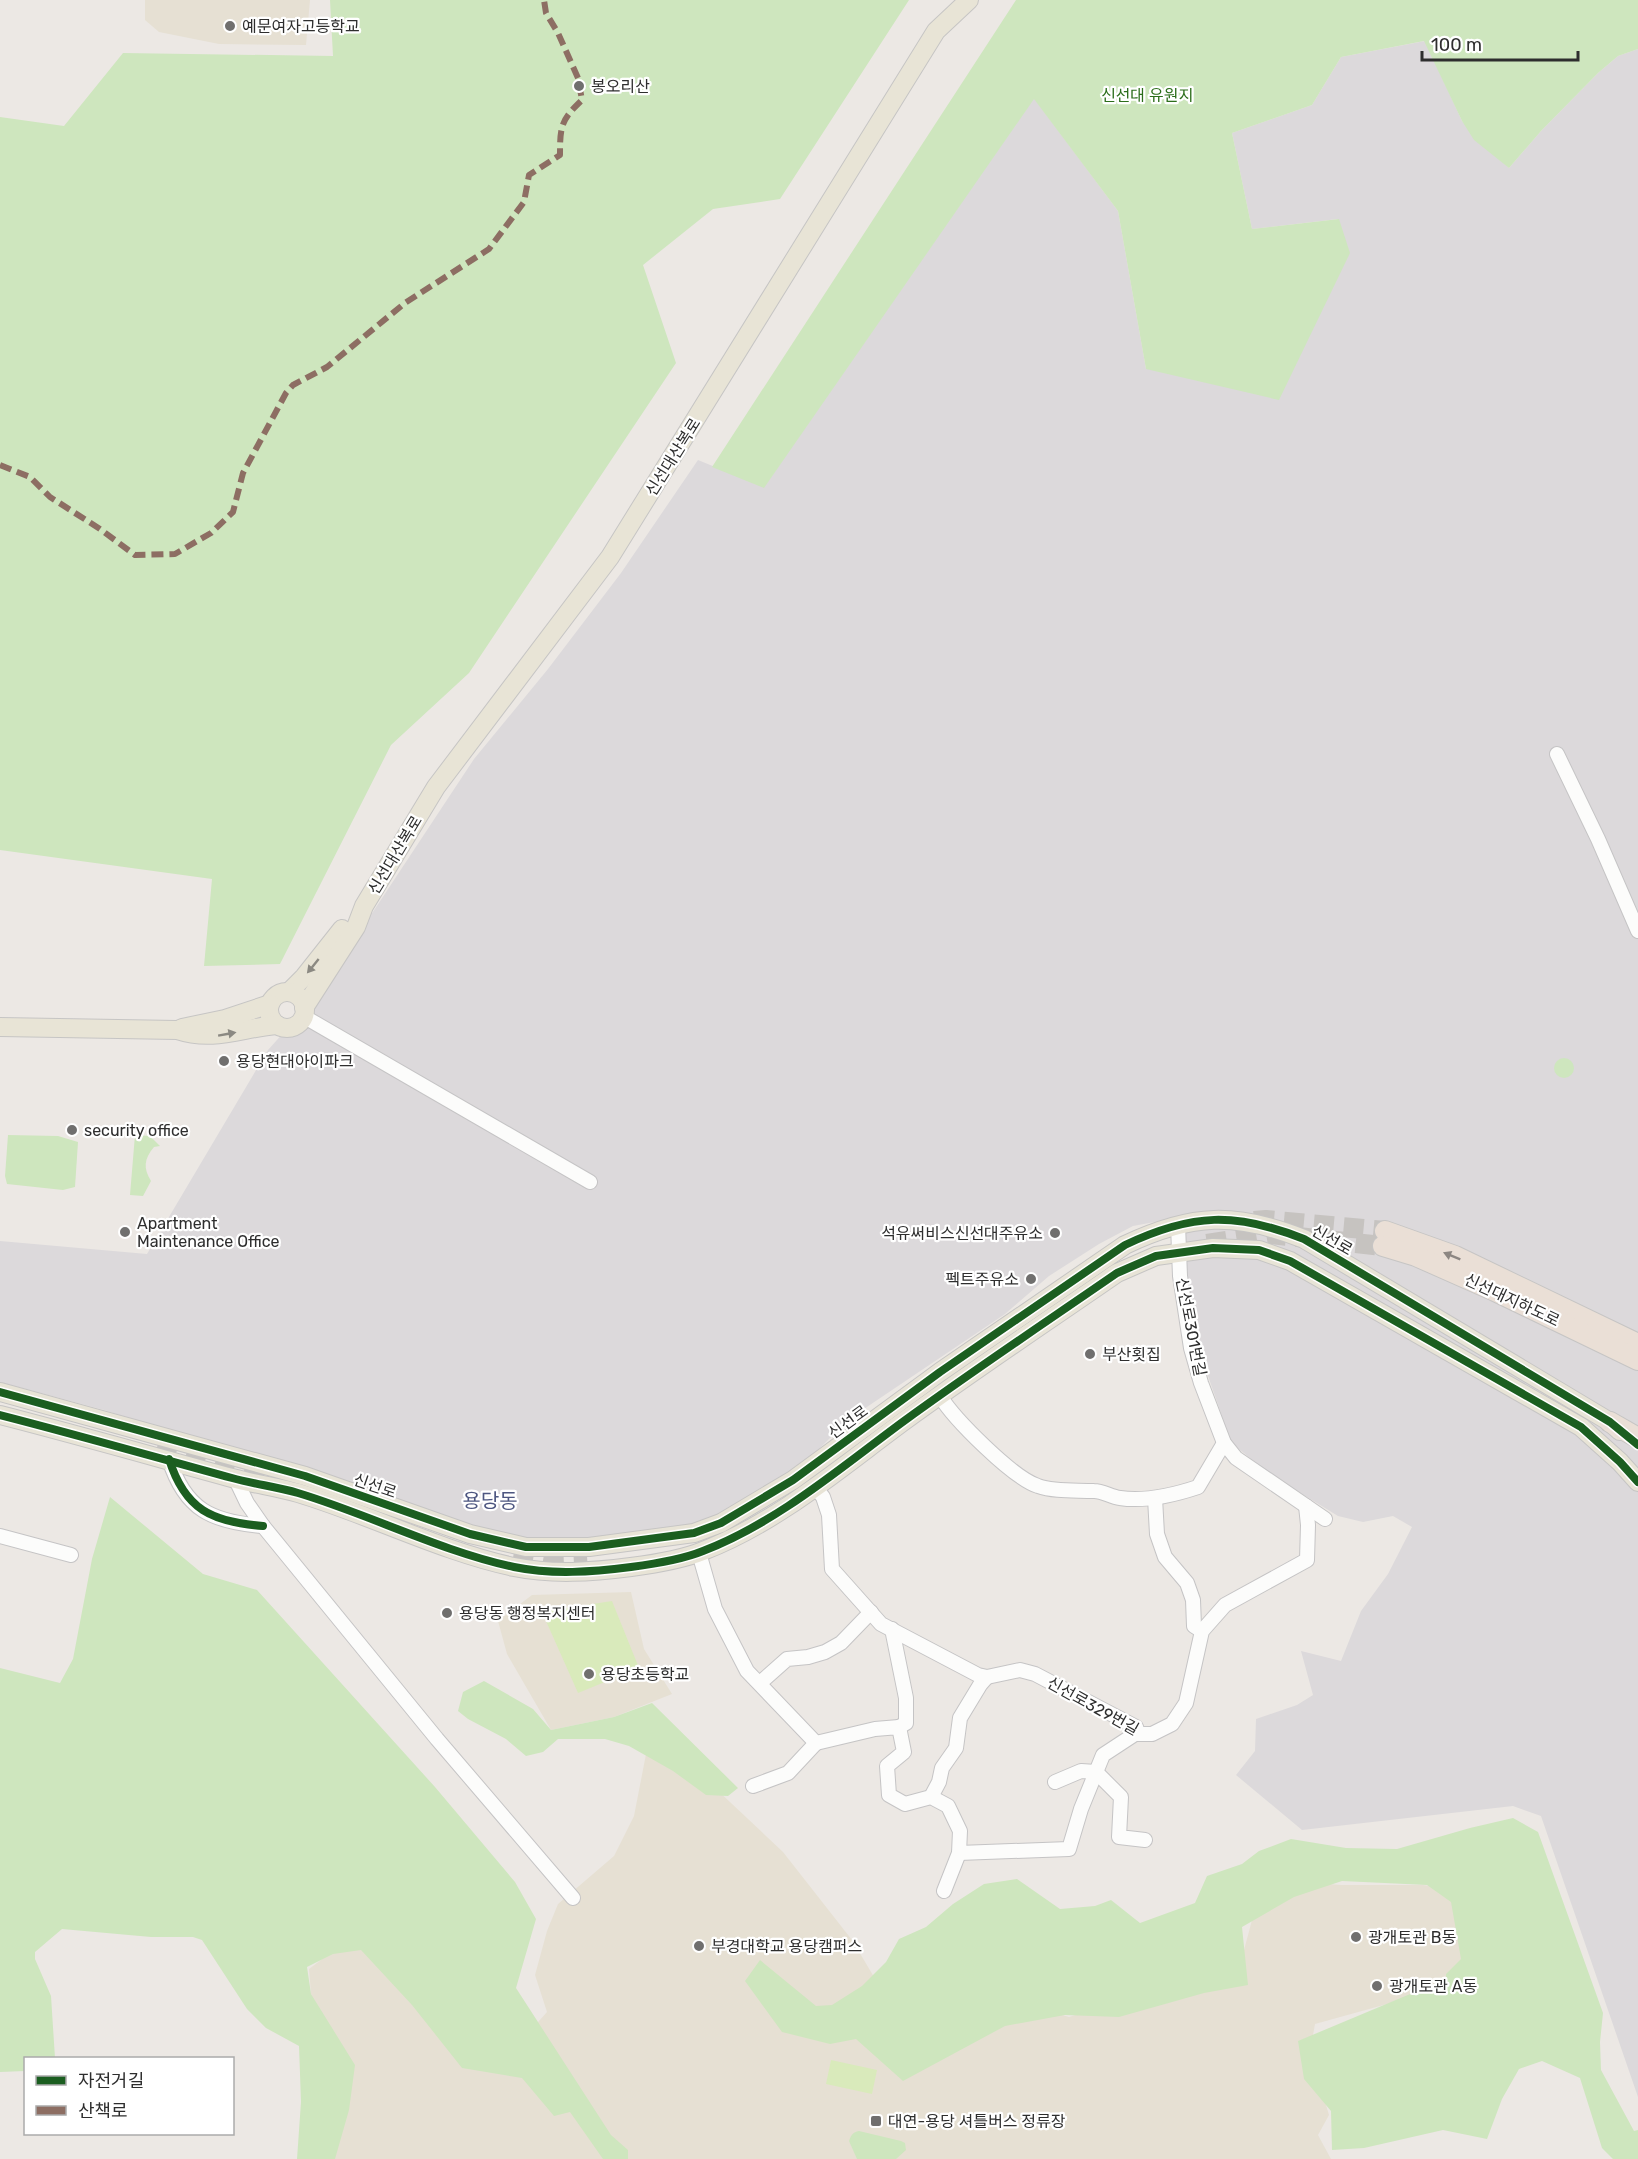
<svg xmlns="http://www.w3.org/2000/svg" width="1638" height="2159" viewBox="0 0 1638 2159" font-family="Rubik,'Noto Sans KR',sans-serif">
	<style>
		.industrial { fill: #dcd9db }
		.education { fill: #e6e0d3 }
		.green { fill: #cee6be }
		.pitch { fill: #d9eabb }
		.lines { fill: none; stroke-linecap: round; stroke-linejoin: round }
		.highway-tunnel { stroke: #c6c3c0; stroke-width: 20; stroke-dasharray: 20 10; stroke-linecap: butt }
		.minor-casing { stroke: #c5c4c5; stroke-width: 16 }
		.major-casing { stroke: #c6c5c4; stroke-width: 20 }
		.highway-casing { stroke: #c6c5c4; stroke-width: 22 }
		.minor { stroke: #fcfcfb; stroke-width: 14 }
		.major { stroke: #e8e4d6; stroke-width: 18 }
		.highway { stroke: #eadfd6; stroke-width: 20 }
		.quiet { stroke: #8d6e63; stroke-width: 6; stroke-dasharray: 12 6; stroke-linecap: butt }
		.cycleway-casing { stroke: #fff; stroke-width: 11 }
		.cycleway { stroke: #1b5e20; stroke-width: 8 }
		.oneway { fill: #8b8982 }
		.oneway2 { fill: #8c8682 }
		.poi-dot { fill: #706f6e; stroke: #fff; stroke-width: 2 }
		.labels { text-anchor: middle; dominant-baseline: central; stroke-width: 4.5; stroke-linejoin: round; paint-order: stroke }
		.poi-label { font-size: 16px; fill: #2e2e2e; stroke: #fff; text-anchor: start }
		.park-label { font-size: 16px; fill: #2c6e1b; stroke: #fff }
		.street-label { font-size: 16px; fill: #2e2e2e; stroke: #fff }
		.quarter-label { font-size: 20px; fill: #4d5680; stroke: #fff }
	</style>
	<rect width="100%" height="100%" fill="#ece8e4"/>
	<path class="industrial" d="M1425,41L1462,121L1509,168L1541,131L1598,73L1618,56L1638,49V2097L1541,1816L1513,1806L1302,1830L1236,1775L1255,1751L1256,1719L1297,1705L1313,1695L1301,1651L1341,1661L1361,1611L1388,1574L1412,1527L1393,1516L1363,1522L1338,1516L1268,1473L1239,1449L1230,1439L1199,1350L1186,1276L1168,1222L1160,1221L1133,1226L1099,1244L1049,1276L1005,1314L849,1419L801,1467L738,1510L693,1527L606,1544H525L104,1410L0,1382V1241L147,1254L268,1050L320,992L474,759L548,669L621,573L698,460L764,487L1034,98L1118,211L1146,369L1338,219L1252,229L1232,133L1312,105L1341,57Z"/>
	<g class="education">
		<path d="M145,0H310L306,45L219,44L159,32L145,20Z"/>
		<path d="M631,1592L644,1649L672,1694L614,1717L551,1730L507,1654L498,1621L532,1595Z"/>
		<path d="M647,1749L714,1787L783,1852L852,1940L908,2034L1002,1997L1069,2017L1134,1996L1239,1969L1256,1905L1289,1881L1341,1885H1423L1475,1893L1463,1983L1315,2024L1310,2052L1329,2115L1318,2135L1331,2159H329L347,2082L311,1994L309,1969L346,1941L378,1938L504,2060L547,2012L535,1975L547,1931L558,1904L614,1856L634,1816Z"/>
	</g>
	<g class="green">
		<path d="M330,0H909L780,199L713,209L643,265L676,363L469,673L391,745L280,964L204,966L212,879L0,850V117L64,126L123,53L333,56Z"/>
		<path d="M1016,0H1638V49L1618,56L1598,73L1541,131L1509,168L1474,140L1462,121L1424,41L1341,57L1312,105L1232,133L1252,229L1339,219L1350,253L1279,400L1146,369L1118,211L1034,99L764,488L712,467Z"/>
		<circle cx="1564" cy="1068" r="10"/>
		<path d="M8,1135L58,1136L78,1142L75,1187L63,1190L7,1184L5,1176Z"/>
		<path d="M135,1135L150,1136L160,1146L154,1147C144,1159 143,1168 151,1181L143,1196L130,1195Z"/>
		<path d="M110,1497L203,1574L257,1590L435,1787L515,1882L536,1919L516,1988L611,2135L628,2150V2159H603L570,2112L554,2116L522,2078L462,2068L412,2005L361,1950L333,1954L307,1967L311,1994L355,2065L349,2110L335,2159H297L301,2102L299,2046L266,2028L247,2009L202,1940L193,1937H151L62,1929L35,1952V1959L51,1996L55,2058H26L25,2071L0,2072V1668L60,1683L73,1659L92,1559Z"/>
		<path d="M484,1681L533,1709L551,1730L614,1717L652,1703L738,1788L728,1796L706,1795L673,1771L629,1746L605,1739H558L543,1752L526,1756L506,1739L468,1719L458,1711L463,1692Z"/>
		<path d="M1513,1818L1538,1832L1603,2013L1600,2042L1601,2070L1634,2131L1638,2130V2159H1613L1602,2148L1580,2078L1542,2061L1519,2069L1502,2099L1487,2139L1443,2130L1364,2148L1332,2150L1331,2111L1304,2079L1298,2041L1446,1979V1974L1461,1959L1451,1902L1427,1885L1342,1881L1294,1897L1242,1927L1248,1985L1204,1993L1119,2017L1065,2015L1005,2026L903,2081L856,2039L830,2044L782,2032L745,1981L760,1960L816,2006L832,2005L862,1986L886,1962L899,1939L926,1927L953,1904L984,1884L1017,1879L1060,1909L1095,1906L1111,1900L1140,1923L1195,1903L1207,1876L1242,1864L1259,1851L1291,1839L1346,1848L1397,1849L1470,1828Z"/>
		<path d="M859,2131L901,2141L905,2143L906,2150L896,2159H857L849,2141C851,2135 853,2132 859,2131Z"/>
	</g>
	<g class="pitch">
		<path d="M612,1601L639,1668L578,1693L542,1612Z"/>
		<path d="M831,2060L877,2070L872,2094L826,2084Z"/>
	</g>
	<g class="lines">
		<g class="highway-tunnel">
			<path d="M1254,1221L1266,1220L1385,1231"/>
			<path d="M1207,1244L1270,1234L1383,1246"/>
			<path d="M158,1444L285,1483"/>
			<path d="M348,1502L409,1521"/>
			<path d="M514,1552L544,1557L587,1555"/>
		</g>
		<g class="minor-casing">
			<g id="minor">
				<path d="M1557,754L1598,839L1638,931"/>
				<path d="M303,1016L590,1182"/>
				<path d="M1178,1225L1180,1276L1191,1348L1201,1383L1224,1443L1236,1458L1325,1519"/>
				<path d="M940,1396C954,1419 1013,1478 1038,1486C1055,1492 1076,1490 1094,1491C1103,1491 1111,1497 1120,1498C1146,1502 1174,1495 1198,1487L1224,1443"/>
				<path d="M169,1459C185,1510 212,1522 263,1526"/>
				<path d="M236,1480L247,1503L263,1526L437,1739L573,1898"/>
				<path d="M816,1488L823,1497L829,1515L832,1569L881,1624L978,1675L987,1677L1020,1670L1035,1674L1136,1727L1138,1734"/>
				<path d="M1155,1498L1157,1534L1165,1557L1187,1583L1193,1600L1194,1626L1202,1631"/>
				<path d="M0,1536L71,1555"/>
				<path d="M699,1553L715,1609L747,1671L816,1743"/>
				<path d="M892,1629L906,1698V1723L899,1727"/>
				<path d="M760,1683L787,1659L808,1657L825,1652L841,1643L871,1612"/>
				<path d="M816,1743L875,1729L899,1727L904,1752L887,1766L889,1795L905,1804L931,1797L948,1806L960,1831L959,1853L944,1891"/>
				<path d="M1055,1782L1081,1771L1096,1772L1121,1797L1119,1837L1145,1840"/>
				<path d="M753,1786L788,1773L816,1743"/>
				<path d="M931,1797L939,1782L942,1768L956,1748L960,1718L980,1685L987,1677"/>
				<path d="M959,1853L1069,1849L1081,1809L1103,1755L1135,1734H1152L1172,1724L1186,1703L1202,1631L1225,1605L1307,1560L1308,1525L1306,1506"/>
			</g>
		</g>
		<g class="major-casing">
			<g id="major">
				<path d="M289,992L304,977L342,929"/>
				<circle cx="287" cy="1010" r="18"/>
				<path d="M304,1008L356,927L364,906L436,787L610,557L936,31L969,0"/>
				<path d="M0,1027L177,1030C214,1042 241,1028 277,1025"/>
				<path d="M182,1028L225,1019L270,1004"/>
				<path d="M0,1392L305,1476L470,1534L526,1547H589L694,1533L721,1523L793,1480L940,1372L1125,1245C1192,1213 1236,1212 1304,1239L1610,1422L1620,1431"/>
				<path d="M0,1415C78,1435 155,1457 232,1478C254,1484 277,1487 298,1493C371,1515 440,1551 514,1567C553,1575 592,1572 631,1567C654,1564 681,1560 703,1551C778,1522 840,1468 904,1421C974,1370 1046,1322 1117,1273L1156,1256L1213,1248L1259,1250L1290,1261L1581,1427L1620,1462L1638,1482"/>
			</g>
		</g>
		<g class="highway-casing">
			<g id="highway">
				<path d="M1385,1231L1455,1256L1638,1344"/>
				<path d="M1383,1246L1416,1256L1495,1291L1638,1360"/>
				<path d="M1610,1422L1638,1438"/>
			</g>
		</g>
		<use href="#minor" class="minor"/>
		<use href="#major" class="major"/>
		<use href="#highway" class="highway"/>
		<path class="quiet" d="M0,465L30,477L50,497L100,529L135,555L175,554L211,533L233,512L243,473L286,393L293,385L327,367L405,303L489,249L524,202L529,175L560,155C560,126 561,120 582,100L578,78L558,33L546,13L544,0"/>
		<g class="cycleway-casing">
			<g id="cycleway">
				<path d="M0,1392L305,1476L470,1534L526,1547H589L694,1533L721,1523L793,1480L940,1372L1125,1245C1192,1213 1236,1212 1304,1239L1610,1422L1638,1445"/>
				<path d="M0,1415C78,1435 155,1457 232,1478C254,1484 277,1487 298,1493C371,1515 440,1551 514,1567C553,1575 592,1572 631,1567C654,1564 681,1560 703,1551C778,1522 840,1468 904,1421C974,1370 1046,1322 1117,1273L1156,1256L1213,1248L1259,1250L1290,1261L1581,1427L1620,1462L1638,1482"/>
				<path d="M169,1459C185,1510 212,1522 263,1526"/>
			</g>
		</g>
		<use href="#cycleway" class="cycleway"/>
	</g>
	<defs><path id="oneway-solid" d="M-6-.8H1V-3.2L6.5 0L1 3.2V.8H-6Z" transform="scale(1.5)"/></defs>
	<g class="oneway">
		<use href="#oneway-solid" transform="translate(313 966) rotate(129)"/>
		<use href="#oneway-solid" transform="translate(227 1034) rotate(-10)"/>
	</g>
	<use class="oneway2" href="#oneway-solid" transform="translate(1452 1256) rotate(-158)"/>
	<g class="poi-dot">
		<circle cx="230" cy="26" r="6"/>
		<circle cx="579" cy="86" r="6"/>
		<circle cx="224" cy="1061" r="6"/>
		<circle cx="72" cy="1130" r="6"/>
		<circle cx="125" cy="1232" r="6"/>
		<circle cx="1055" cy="1233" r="6"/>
		<circle cx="1031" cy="1279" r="6"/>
		<circle cx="1090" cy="1354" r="6"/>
		<circle cx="447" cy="1613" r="6"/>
		<circle cx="589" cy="1674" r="6"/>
		<circle cx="1356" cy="1937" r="6"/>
		<circle cx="699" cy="1946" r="6"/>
		<circle cx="1377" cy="1986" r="6"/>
		<rect x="870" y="2115" width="12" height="12" rx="3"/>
	</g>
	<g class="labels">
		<g class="poi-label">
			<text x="242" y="26">예문여자고등학교</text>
			<text x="591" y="86">봉오리산</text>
			<text x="236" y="1061">용당현대아이파크</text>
			<text x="84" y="1130">security office</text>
			<text x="137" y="1223">Apartment<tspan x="137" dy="18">Maintenance Office</tspan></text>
			<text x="1043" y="1233" text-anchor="end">석유써비스신선대주유소</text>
			<text x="1019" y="1279" text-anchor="end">펙트주유소</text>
			<text x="1102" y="1354">부산횟집</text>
			<text x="459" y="1613">용당동 행정복지센터</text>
			<text x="601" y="1674">용당초등학교</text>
			<text x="1368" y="1937">광개토관 B동</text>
			<text x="711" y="1946">부경대학교 용당캠퍼스</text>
			<text x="1389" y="1986">광개토관 A동</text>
			<text x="888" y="2121">대연-용당 셔틀버스 정류장</text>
		</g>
		<g class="park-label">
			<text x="1147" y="95">신선대 유원지</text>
		</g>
		<g class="street-label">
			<text transform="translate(673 457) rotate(-58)">신선대산복로</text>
			<text transform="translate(395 855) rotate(-59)">신선대산복로</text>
			<text transform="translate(1332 1240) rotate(30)">신선로</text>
			<text transform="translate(1512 1300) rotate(25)">신선대지하도로</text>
			<text transform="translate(1191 1327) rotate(79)">신선로301번길</text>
			<text transform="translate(848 1422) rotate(-36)">신선로</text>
			<text transform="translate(375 1486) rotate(19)">신선로</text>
			<text transform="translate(1093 1706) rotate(29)">신선로329번길</text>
		</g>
		<g class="quarter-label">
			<text x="490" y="1501">용당동</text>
		</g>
	</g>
	<rect x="24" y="2057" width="210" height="78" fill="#ffffff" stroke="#ababab" stroke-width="1.5"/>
	<rect x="36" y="2076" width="30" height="9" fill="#1b5e20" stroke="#ababab" stroke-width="1.5"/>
	<text x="78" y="2087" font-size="18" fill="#2e2e2e">자전거길</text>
	<rect x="36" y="2106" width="30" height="9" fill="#8d6e63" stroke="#ababab" stroke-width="1.5"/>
	<text x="78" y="2117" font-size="18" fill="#2e2e2e">산책로</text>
	<path d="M1422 51v9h156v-9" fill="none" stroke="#2e2e2e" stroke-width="3"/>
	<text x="1431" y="51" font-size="18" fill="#2e2e2e" stroke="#ffffff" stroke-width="4.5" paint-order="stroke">100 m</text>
</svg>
